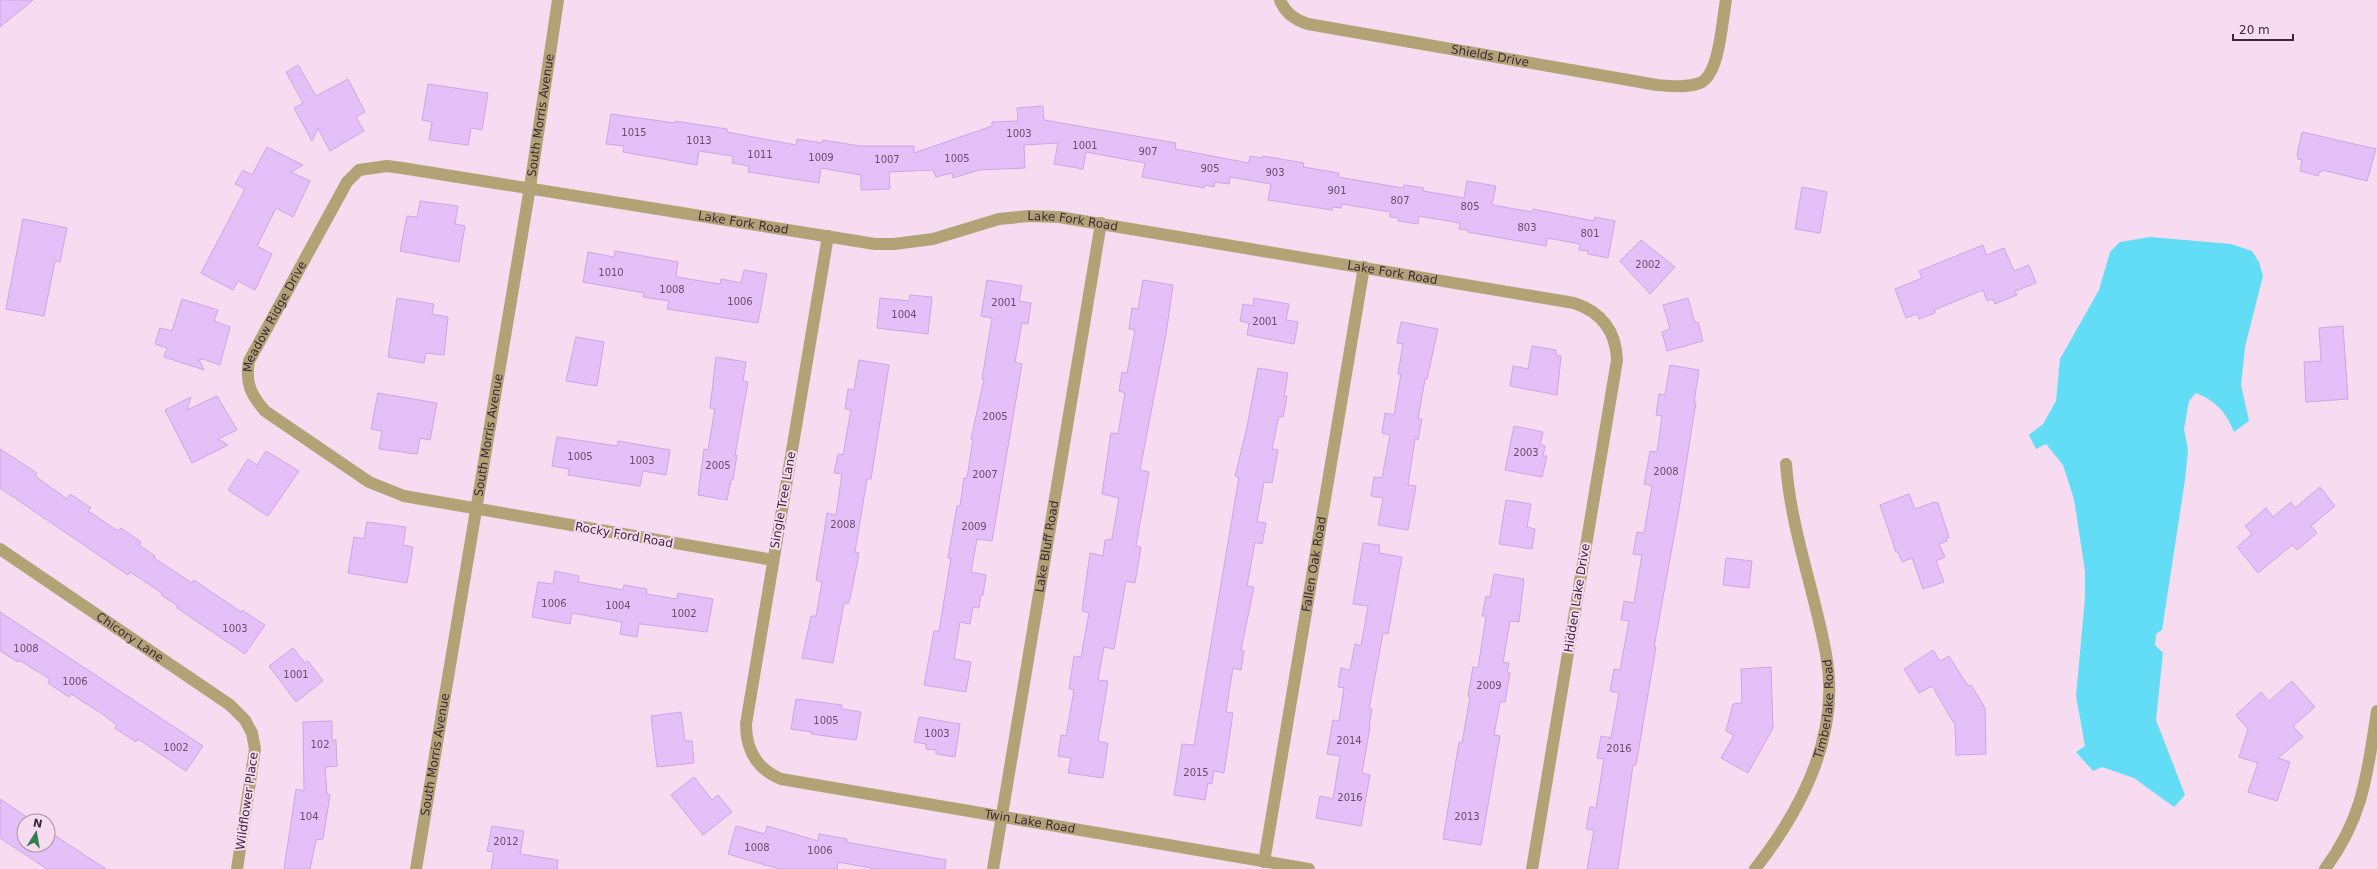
<svg xmlns="http://www.w3.org/2000/svg" width="2377" height="869" viewBox="0 0 2377 869" font-family="'DejaVu Sans',sans-serif">
	<style>
		.water { fill: #63ddf6 }
		.building { fill: #e3c1f8; stroke: #cea4e7 }
		.lines { fill: none; stroke-linecap: round; stroke-linejoin: round }
		.minor { stroke: #b2a376; stroke-width: 12 }
		.labels { text-anchor: middle; dominant-baseline: central; stroke-width: 4; stroke-linejoin: round; paint-order: stroke }
		.number-label { font-size: 10px; fill: #684c6a }
		.street-label { font-size: 12px; fill: #3f253b; stroke: #f7dbf1 }
	</style>
	<rect width="100%" height="100%" fill="#f7dbf1"/>
	<path class="water" d="M2150,237L2231,244L2252,251L2259,262L2263,276L2245,347L2241,385L2249,421L2234,432C2227,413 2215,400 2196,393L2189,401L2184,429L2188,450L2185,480L2162,630L2156,634L2155,645L2163,653L2156,720L2185,795L2174,807L2134,778L2102,767L2093,771L2076,752L2085,746L2076,696L2085,598V571L2074,499L2063,465L2046,444L2036,449L2029,435L2043,424L2056,401L2060,359L2099,290L2110,252L2120,242Z"/>
	<g class="building">
		<path d="M0,0H33L0,27Z"/>
		<path d="M298,65L316,96L348,79L365,112L356,117L364,131L330,151L318,128L312,141L294,108L303,103L286,72Z"/>
		<path d="M428,84L488,93L482,130L471,128L468,145L429,140L432,122L422,120Z"/>
		<path d="M1043,106L1044,120L1176,143L1175,149L1249,163L1250,156L1262,158L1263,156L1304,163L1303,167L1339,173L1338,177L1403,188L1404,185L1424,188L1423,191L1464,198L1467,181L1496,186L1492,205L1532,212L1533,209L1594,221L1595,217L1615,221L1608,258L1588,254V251L1579,250L1580,244L1547,238L1546,246L1468,232V230L1459,229L1460,223L1419,216L1418,224L1398,221V218L1390,217V212L1342,204L1341,208L1333,207L1332,210L1268,200L1271,184L1230,177L1229,184L1215,182L1214,187L1205,185L1204,188L1142,177L1145,163L1086,152L1083,169L1054,164L1058,143L1024,145L1025,168L979,170L953,178L952,173L936,177L933,170L889,172L890,189L861,190V175L821,168L819,183L748,172L749,166L732,163L733,156L699,151L697,165L623,152L624,146L606,144L611,114L675,123V121L727,129V132L796,145L797,139L822,143L823,140L860,146H914V153L992,126V122L1018,121L1017,108Z"/>
		<path d="M2302,132L2376,149L2367,181L2323,170L2322,172H2319L2318,176L2300,171L2302,160L2298,159L2297,154Z"/>
		<path d="M267,147L303,165L291,172L310,181L293,217L276,208L257,246L272,254L255,290L238,281L233,290L201,273L245,189L235,184L243,170L252,175Z"/>
		<path d="M1802,187L1827,192L1820,233L1795,229Z"/>
		<path d="M420,201L458,206L455,224L465,226L459,262L400,251L407,216L417,217Z"/>
		<path d="M23,219L67,228L60,262L55,261L44,316L6,309Z"/>
		<path d="M1641,240L1675,267L1650,294L1620,261Z"/>
		<path d="M1983,245L1986,255L2004,248L2014,271L2029,265L2036,283L2015,291L2017,295L1995,304L1993,299L1987,301L1983,290L1934,310L1935,313L1919,319L1917,314L1906,318L1895,289L1922,278L1919,271Z"/>
		<path d="M615,251L678,262L676,277L720,284L721,279L741,283L744,270L767,274L758,323L667,309L669,301L643,297L644,293L583,282L588,252L614,257Z"/>
		<path d="M987,280L1022,286L1019,301L1031,303L1028,324L1022,323L1015,362L1022,364L992,541L977,539L971,572L986,575L983,595H981L979,608L973,607L970,624L960,622L954,659L971,662L966,692L924,685L934,631H939L951,558H948L957,506H960L964,478H967L973,439H971L984,379H982L992,318L981,316Z"/>
		<path d="M1143,280L1173,285L1166,334L1140,470L1149,472L1136,546L1141,547L1135,583L1126,581L1114,649L1104,647L1098,680L1108,681L1098,741L1108,743L1103,778L1068,773L1071,758L1058,756L1061,735L1066,736L1074,690L1069,689L1074,656L1081,657L1089,613L1082,611L1090,553L1103,556L1105,540L1112,539L1119,498L1102,494L1111,433L1118,434L1125,393L1119,391L1122,372L1127,373L1135,330L1129,329L1132,308L1138,309Z"/>
		<path d="M910,295L932,297L928,334L877,328L880,298L909,301Z"/>
		<path d="M397,298L434,304L432,314L448,317L444,355L426,353L424,363L388,357Z"/>
		<path d="M1254,298L1289,304L1286,320L1298,322L1294,344L1247,335L1249,323L1240,321L1243,304L1253,306Z"/>
		<path d="M1688,298L1695,323L1698,322L1703,341L1667,351L1662,332L1670,329L1663,305Z"/>
		<path d="M182,299L218,310L214,321L230,327L220,365L203,359L199,360L204,370L164,357L167,348L155,344L160,328L172,331Z"/>
		<path d="M1401,322L1438,329L1427,379H1425L1418,419H1422L1418,440L1415,439L1408,485L1416,486L1408,530L1378,525L1383,498L1371,496L1374,477L1382,478L1390,435L1382,433L1385,413L1394,415L1401,374H1398L1403,344L1397,343Z"/>
		<path d="M2343,326L2348,399L2306,402L2304,362L2321,361L2319,328Z"/>
		<path d="M576,337L604,342L597,386L566,381Z"/>
		<path d="M1532,346L1556,350V355L1561,356L1557,395L1510,386L1513,366L1528,369Z"/>
		<path d="M716,357L746,362L743,381L748,382L735,455H737L733,480H731L727,500L698,495L704,449L708,450L715,409L710,408Z"/>
		<path d="M859,360L889,365L871,479H867L855,552L859,553L855,574L849,603H844L833,663L802,658L811,616H816L822,582L816,580L824,533L827,513L836,515L842,474L834,473L838,454L843,455L851,410L845,409L848,389L854,390Z"/>
		<path d="M1670,365L1699,370L1694,402H1696L1679,509L1654,647H1656L1636,765H1633L1618,869H1587L1594,830L1586,829L1590,807L1596,808L1604,759L1597,758L1601,736L1611,738L1619,693L1610,691L1614,669L1620,670L1629,621L1621,620L1624,601L1634,603L1642,555L1633,554L1637,532L1644,533L1652,486L1644,484L1650,451L1657,452L1662,416L1656,415L1659,394L1665,395Z"/>
		<path d="M1258,368L1288,373L1284,396H1287L1283,417L1279,416L1272,449L1278,450L1272,483L1264,482L1257,522L1266,523L1262,544L1255,542L1247,586L1254,587L1241,650L1244,651L1241,670L1233,668L1226,712L1233,713L1224,773L1214,771L1212,784L1208,783L1205,800L1174,795L1182,744L1194,745L1239,477L1235,476L1247,427Z"/>
		<path d="M378,393L437,403L430,440L420,438L417,454L379,449L382,431L371,429Z"/>
		<path d="M217,396L237,430L218,439L228,445L192,463L165,410L191,397L187,410Z"/>
		<path d="M1514,426L1543,432L1540,445L1545,446L1543,456H1547L1542,477L1505,470Z"/>
		<path d="M557,437L617,446L618,441L670,450L666,475L643,471L640,486L568,475L569,469L552,466Z"/>
		<path d="M0,449L37,473L35,476L67,499L70,494L91,508L88,511L118,531L121,528L141,542L139,545L155,556L154,558L192,583L194,580L241,612L242,610L265,625L245,654L177,608L178,606L161,595L162,593L130,572L128,575L0,488Z"/>
		<path d="M266,451L299,471L268,516L228,490L248,459L257,465Z"/>
		<path d="M2320,487L2335,506L2311,526L2317,533L2297,550L2292,545L2258,573L2237,547L2252,534L2245,526L2266,508L2273,517L2291,502L2295,508Z"/>
		<path d="M1909,494L1915,509L1935,502L1938,503L1949,537L1946,538L1947,541L1939,544L1945,557L1936,561L1944,582L1923,589L1912,558L1902,562L1898,552H1896L1880,505Z"/>
		<path d="M1506,500L1531,504L1527,527L1535,529L1532,549L1499,544Z"/>
		<path d="M367,522L406,527L403,545L413,547L407,583L348,573L354,537L364,539Z"/>
		<path d="M1363,543L1380,545L1379,553L1402,557L1388,634L1383,633L1369,709H1372L1369,726L1370,727L1362,773L1370,775L1361,826L1316,818L1320,796L1333,799L1340,756L1327,754L1333,720L1339,721L1344,688L1338,687L1341,668L1350,670L1355,644L1361,646L1368,606L1353,604Z"/>
		<path d="M1726,558L1752,561L1749,588L1723,585Z"/>
		<path d="M555,571L579,576L578,582L623,590L624,585L647,589L646,594L677,599L678,593L713,599L707,632L641,624H639L637,637L620,634L622,622L572,613L570,624L532,617L538,582L553,584Z"/>
		<path d="M1494,574L1524,579L1519,622L1510,621L1503,662L1509,663L1507,672L1510,673L1505,702H1500L1494,735L1500,736L1481,845L1443,839L1459,742L1462,743L1470,697L1468,696L1473,667L1478,668L1486,616H1482L1486,596L1490,597Z"/>
		<path d="M0,612L203,746L186,771L138,739L136,742L115,728L117,725L101,713L71,694L69,697L48,683L50,679L19,660L18,662L0,651Z"/>
		<path d="M293,648L305,663L308,661L323,681L296,702L269,666Z"/>
		<path d="M1933,650L1940,661L1949,656L1968,686L1971,685L1985,708L1986,754L1956,755L1955,725L1932,686L1919,693L1904,669Z"/>
		<path d="M1771,667L1773,728L1748,773L1721,758L1734,735L1726,731L1733,704L1742,703L1741,669Z"/>
		<path d="M2292,681L2315,707L2293,726L2303,737L2278,758L2290,762L2277,801L2248,792L2258,763L2239,757L2248,729L2236,715L2261,692L2269,701Z"/>
		<path d="M796,699L842,705V709L861,712L856,740L811,734L812,732L791,729Z"/>
		<path d="M681,712L685,741H692L694,763L657,767L651,716Z"/>
		<path d="M919,717L960,724L955,757L936,754V750L926,749V744L914,742Z"/>
		<path d="M332,721V740H336L337,766L325,767L327,794L330,795L323,839L316,840L310,869H284L296,789L304,791L303,722Z"/>
		<path d="M694,777L712,800L718,795L732,812L703,835L671,795Z"/>
		<path d="M0,799L33,821H24V845H48V831L106,869H47L0,838Z"/>
		<path d="M492,826L524,831L520,854L558,860L557,869H491L494,852L487,851Z"/>
		<path d="M736,826L765,834L767,826L818,841L819,834L847,839L846,842L946,860L945,869H876L838,862L837,869H779L728,854Z"/>
	</g>
	<g class="lines">
		<g class="minor">
			<path id="s1" d="M1280,0C1285,13 1295,20 1308,24L1657,85C1671,86 1686,88 1700,83C1720,74 1722,20 1726,0"/>
			<path id="s2" d="M828,236L746,724C746,750 757,769 781,779L1309,869"/>
			<path id="s3" d="M0,549L230,705L245,720L252,733L255,749L237,869"/>
			<path id="s4" d="M773,560L404,496L369,482L265,411C251,395 245,383 249,361L347,182L359,170L387,166L402,168L875,244H894L933,239L999,219L1029,216L1059,217L1574,303C1601,312 1616,331 1617,360L1532,869"/>
			<path id="s5" d="M1264,862L1364,267"/>
			<path id="s6" d="M416,869L530,187L558,0"/>
			<path id="s7" d="M993,869L1101,223"/>
			<path id="s8" d="M1755,869C1802,809 1841,733 1826,654C1814,589 1791,530 1786,464"/>
			<path d="M2325,869C2364,816 2367,774 2377,711"/>
		</g>
	</g>
	<g class="labels">
		<g class="number-label">
			<text x="634" y="132">1015</text>
			<text x="1019" y="133">1003</text>
			<text x="699" y="140">1013</text>
			<text x="1085" y="145">1001</text>
			<text x="1148" y="151">907</text>
			<text x="760" y="154">1011</text>
			<text x="821" y="157">1009</text>
			<text x="957" y="158">1005</text>
			<text x="887" y="159">1007</text>
			<text x="1210" y="168">905</text>
			<text x="1275" y="172">903</text>
			<text x="1337" y="190">901</text>
			<text x="1400" y="200">807</text>
			<text x="1470" y="206">805</text>
			<text x="1527" y="227">803</text>
			<text x="1590" y="233">801</text>
			<text x="1648" y="264">2002</text>
			<text x="611" y="272">1010</text>
			<text x="672" y="289">1008</text>
			<text x="740" y="301">1006</text>
			<text x="1004" y="302">2001</text>
			<text x="904" y="314">1004</text>
			<text x="1265" y="321">2001</text>
			<text x="995" y="416">2005</text>
			<text x="1526" y="452">2003</text>
			<text x="580" y="456">1005</text>
			<text x="642" y="460">1003</text>
			<text x="718" y="465">2005</text>
			<text x="1666" y="471">2008</text>
			<text x="985" y="474">2007</text>
			<text x="843" y="524">2008</text>
			<text x="974" y="526">2009</text>
			<text x="554" y="603">1006</text>
			<text x="618" y="605">1004</text>
			<text x="684" y="613">1002</text>
			<text x="235" y="628">1003</text>
			<text x="26" y="648">1008</text>
			<text x="296" y="674">1001</text>
			<text x="75" y="681">1006</text>
			<text x="1489" y="685">2009</text>
			<text x="826" y="720">1005</text>
			<text x="937" y="733">1003</text>
			<text x="1349" y="740">2014</text>
			<text x="320" y="744">102</text>
			<text x="176" y="747">1002</text>
			<text x="1619" y="748">2016</text>
			<text x="1196" y="772">2015</text>
			<text x="1350" y="797">2016</text>
			<text x="309" y="816">104</text>
			<text x="1467" y="816">2013</text>
			<text x="506" y="841">2012</text>
			<text x="757" y="847">1008</text>
			<text x="820" y="850">1006</text>
		</g>
		<g class="street-label">
			<text stroke="none"><textPath href="#s1" startOffset="223">Shields Drive</textPath></text>
			<text stroke="none"><textPath href="#s6" startOffset="764">South Morris Avenue</textPath></text>
			<text stroke="none"><textPath href="#s4" startOffset="1203">Lake Fork Road</textPath></text>
			<text stroke="none"><textPath href="#s4" startOffset="1538">Lake Fork Road</textPath></text>
			<text stroke="none"><textPath href="#s4" startOffset="1862">Lake Fork Road</textPath></text>
			<text stroke="none"><textPath href="#s4" startOffset="644">Meadow Ridge Drive</textPath></text>
			<text stroke="none"><textPath href="#s6" startOffset="440">South Morris Avenue</textPath></text>
			<text transform="translate(783 500) rotate(-80)">Single Tree Lane</text>
			<text transform="translate(624 535) rotate(10)">Rocky Ford Road</text>
			<text stroke="none"><textPath href="#s7" startOffset="327">Lake Bluff Road</textPath></text>
			<text stroke="none"><textPath href="#s5" startOffset="302">Fallen Oak Road</textPath></text>
			<text transform="translate(1577 598) rotate(-81)">Hidden Lake Drive</text>
			<text stroke="none"><textPath href="#s3" startOffset="157">Chicory Lane</textPath></text>
			<text stroke="none"><textPath href="#s8" startOffset="178">Timberlake Road</textPath></text>
			<text stroke="none"><textPath href="#s6" startOffset="116">South Morris Avenue</textPath></text>
			<text transform="translate(247 801) rotate(-82)">Wildflower Place</text>
			<text stroke="none"><textPath href="#s2" startOffset="817">Twin Lake Road</textPath></text>
		</g>
	</g>
	<g transform="translate(36 833) rotate(11)"><circle r="19" fill="#f7dbf1" stroke="#ad92a8"/>
	<path d="M0-3L7 15L0 10L-7 15Z" fill="#337f4e"/>
	<text y="-6" font-size="11" font-weight="bold" text-anchor="middle" fill="#3f253b">N</text>
	</g>
	<path d="M2233 34v6h60v-6" fill="none" stroke="#3f253b" stroke-width="2"/>
	<text x="2239" y="34" font-size="12" fill="#3f253b" stroke="#f7dbf1" stroke-width="3" paint-order="stroke">20 m</text>
</svg>
